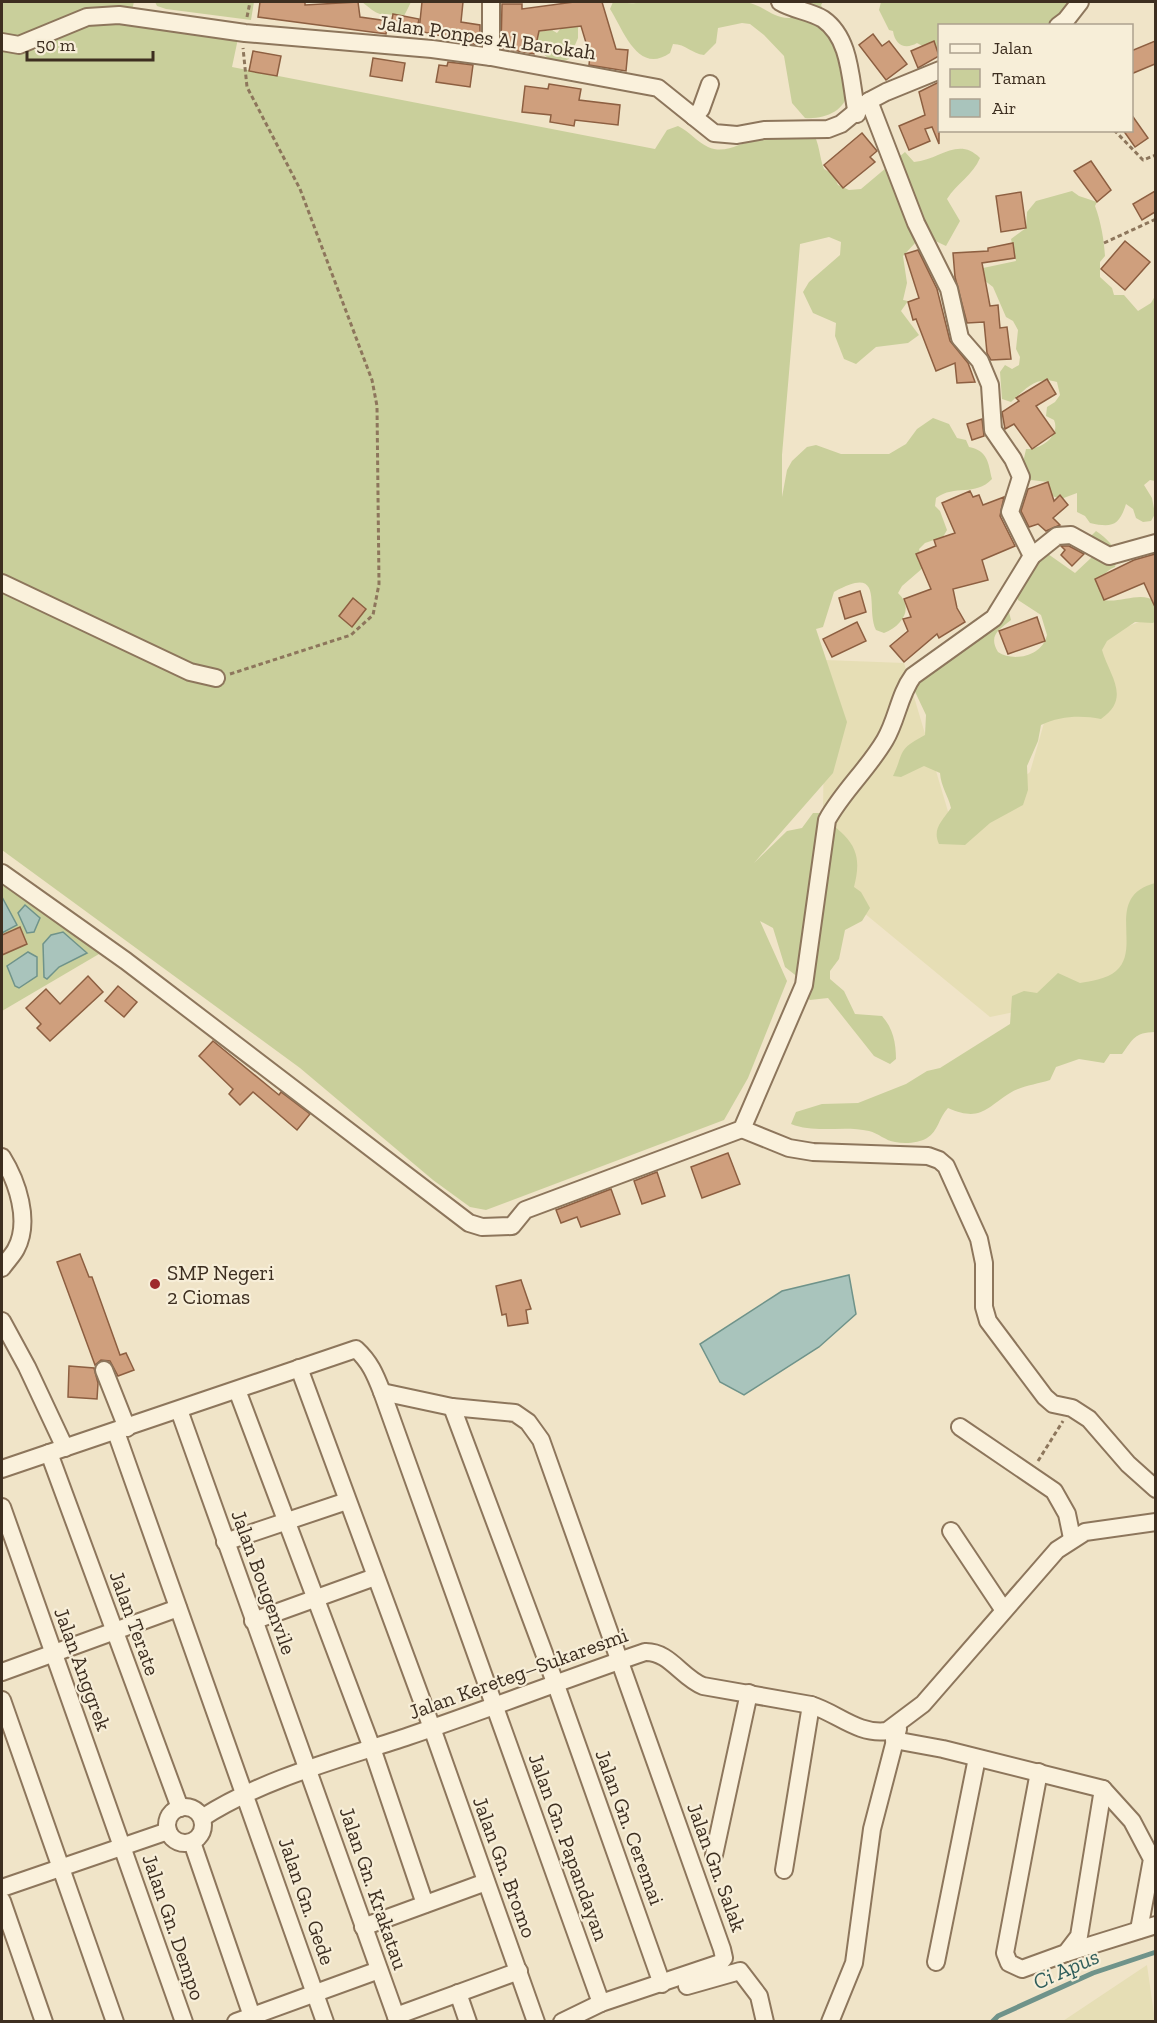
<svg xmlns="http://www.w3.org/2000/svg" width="1157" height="2023" viewBox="0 0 1157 2023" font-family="'Zilla Slab',serif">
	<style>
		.farmland { fill: #e6deb5 }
		.green { fill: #c9cf9b }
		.water { fill: #a9c4bc; stroke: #6f938a; stroke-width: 1.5 }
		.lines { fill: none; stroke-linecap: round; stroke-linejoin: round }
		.stream { stroke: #6f938a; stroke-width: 5 }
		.building { fill: #cf9f7d; stroke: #8d5f41; stroke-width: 1.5 }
		.minor-casing { stroke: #8d765c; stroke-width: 20 }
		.path { stroke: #8d765c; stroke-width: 3; stroke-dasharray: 4.5 3; stroke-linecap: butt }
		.minor { stroke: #faf1dc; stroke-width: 16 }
		.poi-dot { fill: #9e2a2b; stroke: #f7eed8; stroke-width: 2 }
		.labels { text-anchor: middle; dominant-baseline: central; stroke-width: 4.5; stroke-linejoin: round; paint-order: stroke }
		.street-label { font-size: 21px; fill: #3d2e20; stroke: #f7eed8 }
		.poi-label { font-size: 21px; fill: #3d2e20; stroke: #f7eed8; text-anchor: start }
		.water-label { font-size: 22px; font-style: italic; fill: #2f5d5a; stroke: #f7eed8 }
	</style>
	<rect width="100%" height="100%" fill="#f0e4c8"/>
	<g class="farmland">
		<path d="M1155,616V967L1099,995L990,1017L858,908L823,813L825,660L904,663L955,835L1030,772L1044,723L1106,676L1092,640Z"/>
		<path d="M1147,1965L1155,2021H1063Z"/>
	</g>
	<g class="green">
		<path d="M2,2H134L132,10L240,29L232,67L655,149L667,130L678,126C689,131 697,142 708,147C726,155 740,142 757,140C776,138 795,138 812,131C820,144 819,156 824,169L833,174L838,185L849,190L861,189L905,152L914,162C940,160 958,136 980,158C973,175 957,183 947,199L960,221L946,246L927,237L916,242L903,256L907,283L903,300L908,301L901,311L919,335L908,343L876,347L856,364L844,359L835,336L836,323L813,313L803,292L809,282L840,255L841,242L829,237L800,244L782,455V497L787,470L792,461L807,447L816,445L841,454H889L906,444L917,429L933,418L949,424L957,438L966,440L969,447C988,451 988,462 992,479C975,497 955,484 936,498L935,506L940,511L947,530L943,537L925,543L919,549L924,567L902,586L898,593C914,608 903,625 884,633L876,630C865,608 886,563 834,592L823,627L816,629L847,722L833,773L754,863L787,831L802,828L813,813H829C831,825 836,827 844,835C860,851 859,867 854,887L861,892L870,908L862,921L845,930L839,959L830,971V979L844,991L855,1014L882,1016C893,1028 896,1043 896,1059L890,1064L874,1056L828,998L810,1000L803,995L799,978L785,967L773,928L760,921L787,981L748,1078L724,1120L486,1210L470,1207L433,1180L300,1068L2,850Z"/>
		<path d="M155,2H254L251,20L166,9L157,6Z"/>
		<path d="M362,2H411L404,16C378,12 384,20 362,2Z"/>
		<path d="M559,2H575L581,23L578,28V38L569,59C550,69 536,49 537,32L552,30L557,33L565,23L562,3Z"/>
		<path d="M613,2C620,2 629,4 636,3C670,2 708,0 743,2C762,3 772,19 790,18L804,2H823L821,5L844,53L839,65C840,73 844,77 846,83C853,109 825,120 805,118L792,103L784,56L764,35L750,24L742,23L718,28L716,43L704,55C692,54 686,44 673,44L670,53C638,75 624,31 610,9Z"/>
		<path d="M881,2H1081L1055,25L940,26L939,55L917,43C905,50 895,45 893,31L889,30L879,10Z"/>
		<path d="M1072,191L1079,196L1097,202L1095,206C1101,222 1104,240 1105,256L1100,262V277L1112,288L1114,295H1124L1138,311L1151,303L1155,296V481L1150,480L1144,485L1152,498L1155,514L1151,521L1143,522L1136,518L1133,509L1126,504C1119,526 1112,528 1090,523L1085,516L1077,512V493L1061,499L1052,496L1048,482L1031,480L1025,486L1021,472L1026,449C1040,450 1061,436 1054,420L1046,416L1047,407L1055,402L1060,395L1057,382C1035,375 1025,390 1011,402L1002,399L1000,372L1005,365L1012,369L1019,365L1020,357L1016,349L1018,330L1013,321L1006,317L993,287L980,277L983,268L1016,261L1011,239L1026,228L1027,212L1036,201Z"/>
		<path d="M1096,531C1109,540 1120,550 1115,567C1102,572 1102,581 1100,593L1104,600C1121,603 1141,591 1155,601L1156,620L1153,623L1135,622L1107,641L1102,650C1109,675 1132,698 1101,719C1081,715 1060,716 1041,725L1038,741L1027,766L1028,790L1023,805L990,823L965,845L939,844C932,829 942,821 951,808C948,795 941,787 940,773L924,766L901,777L893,776C905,750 897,750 925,735L926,715L909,679L915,662L924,659L982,621L990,605L999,601L1007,604L1011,620C999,630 988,635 998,652C1013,662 1042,657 1047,635L1041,615L1018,600L1015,592L1039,556L1048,554L1075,573L1092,557L1086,541Z"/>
		<path d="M2,882L99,954L2,1011Z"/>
		<path d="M1155,883V1032C1134,1033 1134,1038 1122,1054H1110L1104,1063L1079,1059L1056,1067L1050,1080C1038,1084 1021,1086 1010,1093C985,1109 980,1122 948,1108C939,1117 938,1132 927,1138C919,1143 905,1144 895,1142C886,1141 878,1133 869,1131C843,1125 816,1134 791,1124L796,1112L822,1104L858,1103L906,1084L927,1071L940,1068L1010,1024L1012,996L1024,991L1037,993L1058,973L1080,983C1091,981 1107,979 1116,971C1143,948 1103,897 1155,883Z"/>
	</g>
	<g class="water">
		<path d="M2,897L17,925L2,933Z"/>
		<path d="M25,905L40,918L34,932L27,933L18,913Z"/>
		<path d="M63,932L87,953L59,967L47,979L44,977L43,944L51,935Z"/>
		<path d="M28,952L37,957V976L19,988L15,986L7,966Z"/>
		<path d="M849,1275L856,1314L819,1347L744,1395L720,1382L700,1344L782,1291Z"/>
	</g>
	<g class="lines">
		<path class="stream" d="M992,2022L998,2016L1093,1973L1156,1952"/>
	</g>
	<g class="building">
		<path d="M260,2H305V5L358,2L360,17L388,21L386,34L258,17Z"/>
		<path d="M422,2H463L461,22L480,25V45L451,41V38L419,31Z"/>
		<path d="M574,2H602L616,49L628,50L626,71L589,65L590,56L581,26L539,31L534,54L501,48L502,4H522V9Z"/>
		<path d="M393,14L419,19L416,35L390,30Z"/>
		<path d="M873,34L882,46L889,41L907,64L886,80L859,45Z"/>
		<path d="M934,41L939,56L918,68L911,51Z"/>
		<path d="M1155,41V64L1131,74V51Z"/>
		<path d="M253,51L281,56L277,76L249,71Z"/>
		<path d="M373,58L405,63L402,81L370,76Z"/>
		<path d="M448,62L473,65L470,87L436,82L439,65L447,66Z"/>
		<path d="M939,82V144L932,127L925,129L930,141L909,150L899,126L925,115L919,92Z"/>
		<path d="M549,84L581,89L579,100L620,105L618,125L575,120L574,126L550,122L551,115L522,112L525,86L548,89Z"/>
		<path d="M1131,114L1148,138L1135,147L1123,130H1131Z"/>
		<path d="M862,133L877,151L870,157L875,162L843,188L824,165Z"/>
		<path d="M1091,161L1111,190L1097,202L1074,171Z"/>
		<path d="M1155,191V212L1142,220L1133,204Z"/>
		<path d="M1021,192L1026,228L1001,232L996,196Z"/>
		<path d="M1125,241L1150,262L1125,290L1101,269Z"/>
		<path d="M1013,243L1015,258L982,263L990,306L998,305L1000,328L1007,327L1011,359L991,360L987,353L984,322L967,323L955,277L953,253L988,251V248Z"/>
		<path d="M918,250L937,289L950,341L968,363L975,382L957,383L955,363L936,371L916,319L913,320L908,302L919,298L905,254Z"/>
		<path d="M1047,379L1056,394L1036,406L1055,433L1032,449L1014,424L1005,429L1002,412L1019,401L1016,398Z"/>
		<path d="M982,419L984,436L972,440L967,424Z"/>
		<path d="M1048,482L1054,501L1060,495L1068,505L1053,518L1060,525L1046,531L1038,524L1029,527L1021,511L1028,489Z"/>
		<path d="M970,491L973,497L979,495L983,505L1004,497L1000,516L1015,546L982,560L988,580L953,589L957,608L965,622L939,638L937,634L904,662L890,646L908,631L903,619L911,617L904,599L931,589L916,554L936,546L934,540L955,533L942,503Z"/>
		<path d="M1061,546H1069L1084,554L1072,566L1061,555L1065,550Z"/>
		<path d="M1155,554V607L1144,583L1104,600L1095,579L1134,560Z"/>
		<path d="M860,591L866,612L845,619L839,598Z"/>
		<path d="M353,598L366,609L352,627L339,616Z"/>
		<path d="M1037,617L1045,641L1008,654L999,631Z"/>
		<path d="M857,622L866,641L832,657L823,639Z"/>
		<path d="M20,927L27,944L2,955V935Z"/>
		<path d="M88,976L103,992L50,1041L37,1028L41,1024L26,1008L46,989L60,1004Z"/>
		<path d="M118,986L137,1002L124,1017L105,1001Z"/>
		<path d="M213,1041L279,1095L281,1092L310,1114L297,1130L253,1092L240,1105L229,1094L233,1089L199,1056Z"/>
		<path d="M728,1153L740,1184L702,1198L691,1167Z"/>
		<path d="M657,1172L665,1196L642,1204L634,1181Z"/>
		<path d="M611,1189L620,1214L581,1227L577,1217L561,1223L556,1210Z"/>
		<path d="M80,1254L89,1277H92L120,1355L126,1353L134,1370L118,1376L110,1361L101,1360L95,1365L57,1262Z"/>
		<path d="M521,1280L531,1309L526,1310L528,1323L508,1326L506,1314L502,1315L496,1286Z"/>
		<path d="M69,1366L94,1368L98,1383L97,1399L68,1397Z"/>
	</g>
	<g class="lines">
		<g class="minor-casing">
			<g id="minor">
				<path d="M780,2C793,10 810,11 823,19C852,39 850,83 857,114"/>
				<path d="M1058,26L1066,20L1080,2"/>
				<path d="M2,42L19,45L87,17L119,15L245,33L432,49L491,57L658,88L714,133L737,135L764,130L828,129L841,124L869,101L886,92L940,70"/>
				<path d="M491,57V2"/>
				<path d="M869,101L916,223L949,289L960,338L980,361L990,385L993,430L1013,459L1021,477L1010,512L1032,556"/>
				<path d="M694,117L701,109L710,84"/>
				<path d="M2,583L190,672L216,678"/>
				<path d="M2,873L126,961L469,1223L482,1227L512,1226L525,1210L742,1129L804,985L827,820C843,791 868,769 885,740C897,720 899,695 913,676L994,618L1032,556L1057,536L1071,535L1109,556L1156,543"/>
				<path d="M742,1129L789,1148L813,1152L928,1156L939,1160L946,1166L979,1239L984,1263V1307L988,1321L1045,1397L1053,1404L1072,1408L1089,1419L1128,1464L1156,1489"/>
				<path d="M2,1157C17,1181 31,1221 16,1249C13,1255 6,1262 2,1268"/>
				<path d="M2,1321L27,1367L65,1448"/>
				<path d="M299,1368L432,1728L536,2022"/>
				<path d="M104,1370L127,1428"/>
				<path d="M237,1390L372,1748L425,1904"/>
				<path d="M382,1392L452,1407L515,1413L528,1422L541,1440L722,1949L724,1958L720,1963L601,2003L562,2022"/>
				<path d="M452,1407L556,1685L662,1984"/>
				<path d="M179,1410L398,2022"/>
				<path d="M960,1427L1054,1491L1067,1514L1072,1538"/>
				<path d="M116,1432L325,2022"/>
				<path d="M49,1453L180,1808"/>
				<path d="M2,1469L356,1349C370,1362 375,1374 382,1392L601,2003"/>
				<path d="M2,1507L184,2022"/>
				<path d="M951,1531L1003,1609"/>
				<path d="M225,1542L347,1501"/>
				<path d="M253,1621L375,1577"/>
				<path d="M2,1672L178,1608"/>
				<path d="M2,1700L115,2022"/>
				<path d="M894,1740L943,1749L1103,1789L1132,1821L1152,1859L1139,1930"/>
				<path d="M1039,1772L1005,1953L1009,1963L1022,1969L1066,1953L1079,1936L1103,1789"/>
				<circle cx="185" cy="1825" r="18"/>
				<path d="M202,1818C262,1779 340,1759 409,1736C488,1709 566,1679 645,1652C669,1651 682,1678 703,1686L811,1705C837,1713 858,1735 887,1731L923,1704L1057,1550L1085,1532L1156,1522"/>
				<path d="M192,1842L254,2022"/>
				<path d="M714,1855L749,1693"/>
				<path d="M784,1870L811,1705"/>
				<path d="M2,1888L168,1831"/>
				<path d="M2,1901L44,2022"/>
				<path d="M363,1927L486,1882"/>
				<path d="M1066,1953L1156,1925"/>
				<path d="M936,1962L977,1758"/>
				<path d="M687,1986L740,1971L759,1996L765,2022"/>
				<path d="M458,1993L468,2022"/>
				<path d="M396,2016L519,1971"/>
				<path d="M236,2022L379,1970"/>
				<path d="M830,2022L854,1963L872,1829L898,1729"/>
			</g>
		</g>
		<g class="path">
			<path d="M247,17L250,2"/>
			<path d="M1114,130L1143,160L1156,155"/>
			<path d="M1104,243L1156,219"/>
			<path d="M230,674L351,635L373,615L379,584L377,406L372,380L300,189L247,87L243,48"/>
			<path d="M1038,1461L1063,1421"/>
		</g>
		<use href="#minor" class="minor"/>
	</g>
	<circle class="poi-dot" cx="155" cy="1284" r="6"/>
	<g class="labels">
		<g class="street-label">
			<text transform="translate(487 37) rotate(8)">Jalan Ponpes Al Barokah</text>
			<text transform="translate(264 1582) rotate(70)">Jalan Bougenvile</text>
			<text transform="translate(135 1623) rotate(70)">Jalan Terate</text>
			<text transform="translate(83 1669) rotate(70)">Jalan Anggrek</text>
			<text transform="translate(518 1673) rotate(-20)">Jalan Kereteg–Sukaresmi</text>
			<text transform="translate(630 1827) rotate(70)">Jalan Gn. Ceremai</text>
			<text transform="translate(569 1847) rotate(70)">Jalan Gn. Papandayan</text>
			<text transform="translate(505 1867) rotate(70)">Jalan Gn. Bromo</text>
			<text transform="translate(717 1867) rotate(70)">Jalan Gn. Salak</text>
			<text transform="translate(374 1888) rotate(71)">Jalan Gn. Krakatau</text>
			<text transform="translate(307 1901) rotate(71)">Jalan Gn. Gede</text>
			<text transform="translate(174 1927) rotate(71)">Jalan Gn. Dempo</text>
		</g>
		<g class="poi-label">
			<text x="167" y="1272">SMP Negeri<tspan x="167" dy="24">2 Ciomas</tspan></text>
		</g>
		<g class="water-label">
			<text transform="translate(1066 1969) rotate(-24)">Ci Apus</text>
		</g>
	</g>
	<rect width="1157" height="2023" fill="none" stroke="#3d2e20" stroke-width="6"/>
	<rect x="938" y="24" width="195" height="108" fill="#f7eed8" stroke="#ada18e" stroke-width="1.5"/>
	<rect x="950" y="44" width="30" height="9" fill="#faf1dc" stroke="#ada18e" stroke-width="1.5"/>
	<text x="992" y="54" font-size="18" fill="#3d2e20">Jalan</text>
	<rect x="950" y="69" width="30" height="18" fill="#c9cf9b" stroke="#ada18e" stroke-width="1.5"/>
	<text x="992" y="84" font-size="18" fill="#3d2e20">Taman</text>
	<rect x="950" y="99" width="30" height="18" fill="#a9c4bc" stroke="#ada18e" stroke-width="1.5"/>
	<text x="992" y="114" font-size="18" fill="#3d2e20">Air</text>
	<path d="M27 51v9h126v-9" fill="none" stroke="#3d2e20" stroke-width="3"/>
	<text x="36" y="51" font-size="18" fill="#3d2e20" stroke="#f7eed8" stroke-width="4.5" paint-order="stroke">50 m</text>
</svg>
